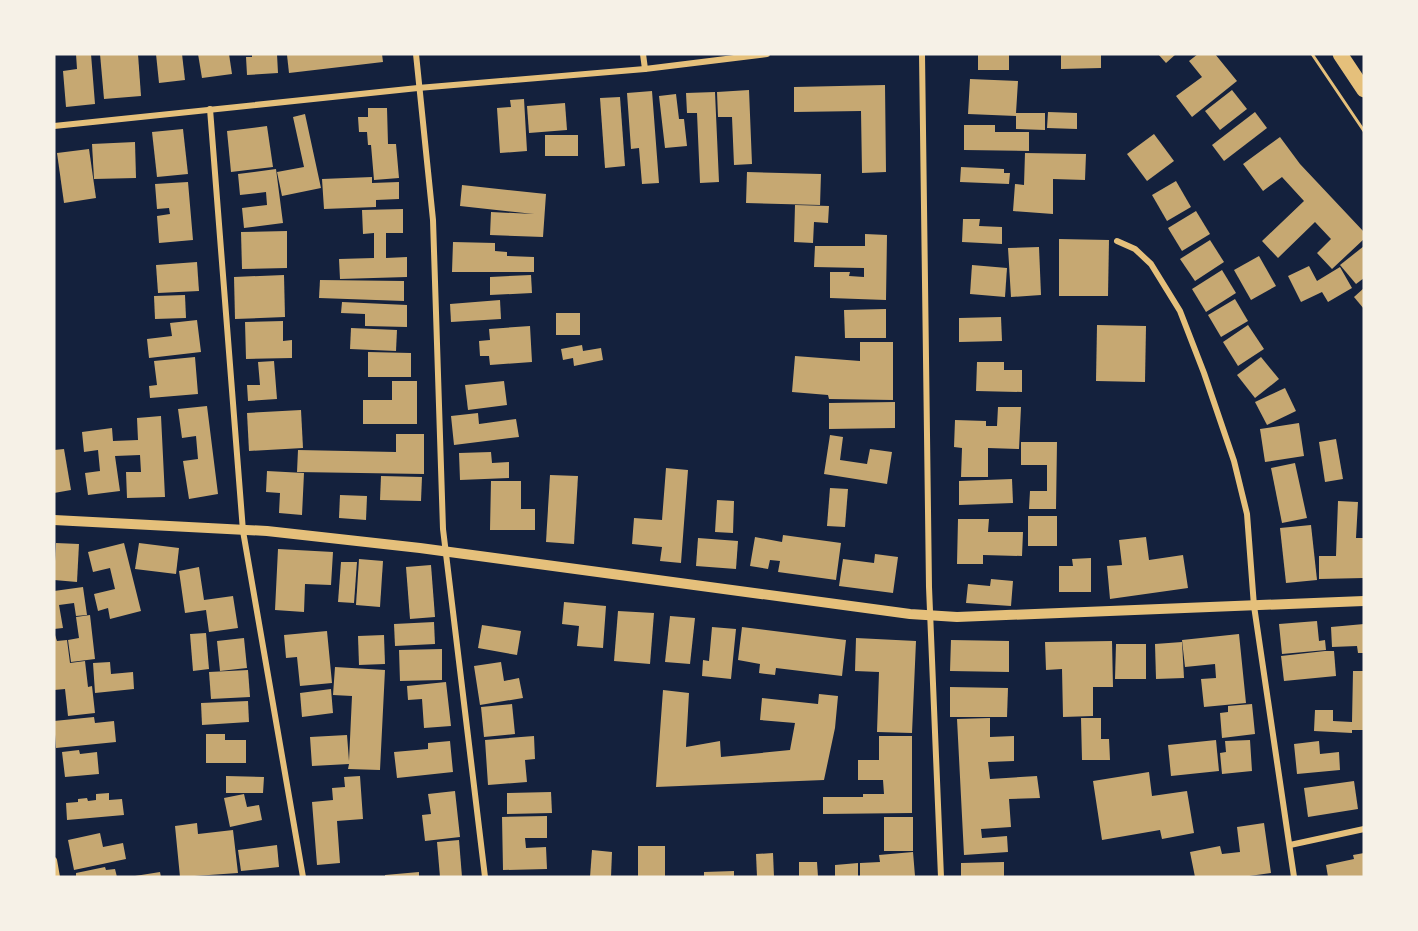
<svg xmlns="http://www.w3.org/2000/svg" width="1418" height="931" viewBox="0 0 1418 931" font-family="'Roboto Serif',serif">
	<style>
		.building { fill: #c6a872 }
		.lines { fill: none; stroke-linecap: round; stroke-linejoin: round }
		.path { stroke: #e5c07b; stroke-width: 3 }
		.minor { stroke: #e5c07b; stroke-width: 6 }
		.tertiary { stroke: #e5c07b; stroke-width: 10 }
		.primary { stroke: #e5c07b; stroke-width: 15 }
	</style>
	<rect width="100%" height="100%" fill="#14213d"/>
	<g class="building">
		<path d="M76,54H91L95,104L66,107L63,71L77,69Z"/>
		<path d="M100,54H138L141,96L104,99Z"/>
		<path d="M156,54H182L185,80L159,83Z"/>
		<path d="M198,54H229L232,74L202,78Z"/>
		<path d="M252,54H277L278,73L247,75L246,57H252Z"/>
		<path d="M382,54L383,62L289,73L287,55Z"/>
		<rect x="978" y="54" width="31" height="16"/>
		<path d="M1061,54H1101V68L1061,69Z"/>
		<path d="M1158,54H1176L1166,63Z"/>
		<path d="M1198,54H1215L1237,81L1192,117L1176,96L1202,77L1189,61Z"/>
		<path d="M970,79L1018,81L1016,113H1045V130L1016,129V116L968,114Z"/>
		<path d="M885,85L886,172L862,173L861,111L794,112V87Z"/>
		<path d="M749,90L752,164L734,165L732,117H718L717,92Z"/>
		<path d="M1232,90L1247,109L1220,130L1205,111Z"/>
		<path d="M652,91L659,183L642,184L639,148L631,149L627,93Z"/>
		<path d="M715,92L719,182L700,183L697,113H687L686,93Z"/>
		<path d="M676,94L679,119H684L687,146L665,148L659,96Z"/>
		<path d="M620,97L625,166L605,168L600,98Z"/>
		<path d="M524,99L527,151L500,153L497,108L511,107L510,100Z"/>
		<path d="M565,103L567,130L529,133L527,106Z"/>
		<path d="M368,108H387L388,144H396L399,178L374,180L371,145H368L367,132H359L358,117H368Z"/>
		<path d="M1048,112L1077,113V129L1047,128Z"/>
		<path d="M1255,112L1267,128L1224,161L1212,145Z"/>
		<path d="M305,114L321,188L282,196L277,172L304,167L293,117Z"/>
		<path d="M964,125H995V132H1029V151L964,150Z"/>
		<path d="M267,126L273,167L231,172L227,131Z"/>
		<path d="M183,129L188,174L157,177L152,132Z"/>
		<path d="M1154,134L1174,161L1147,181L1127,154Z"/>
		<rect x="545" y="135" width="33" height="21"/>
		<path d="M1280,137L1300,164L1364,232V239L1332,269L1317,253L1331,239L1315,222L1278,258L1262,241L1304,201L1282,177L1263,191L1243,164Z"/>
		<path d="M135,142L136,178L94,179L92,144Z"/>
		<path d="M89,149L96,198L64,203L57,153Z"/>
		<path d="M1025,153L1086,154L1085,180L1053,179V214L1013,211L1015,184L1024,185Z"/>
		<path d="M961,167L1004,169V173H1010L1009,184L960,182Z"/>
		<path d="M276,169L283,223L244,228L242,208L267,205L266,192L240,195L238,174Z"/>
		<path d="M747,172L821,174L820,205L746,203Z"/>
		<path d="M372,177V183L399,182V199L376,200V207L324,209L322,179Z"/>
		<path d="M1176,181L1191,207L1167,221L1152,195Z"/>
		<path d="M188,182L193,240L159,243L157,216L170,214L169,208L157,209L155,184Z"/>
		<path d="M462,185L546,194L543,237L490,235L491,212L534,214L460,206Z"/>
		<path d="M795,205L829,206L828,223L814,222L813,243L794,242Z"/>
		<path d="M403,209V233H386V258L407,257V277L340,279L339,259L374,258V233L363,234L362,210Z"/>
		<path d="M1196,211L1210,234L1182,251L1168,228Z"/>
		<path d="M963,219H980L979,226L1002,227V244L962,242Z"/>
		<path d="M287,231V268L242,269L241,232Z"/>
		<path d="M865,234L887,235L886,300L830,298V272H850L849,276L864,277V268L814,267L815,246H865Z"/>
		<path d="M1059,239L1109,240L1108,296H1059Z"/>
		<path d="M1210,240L1224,262L1195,281L1180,259Z"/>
		<path d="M453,242L495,243V251L507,252V256L534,257V272H452Z"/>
		<path d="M1364,246V278L1356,284L1340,265Z"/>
		<path d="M1039,247L1041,295L1011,297L1008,248Z"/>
		<path d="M1259,256L1276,286L1251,300L1234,270Z"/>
		<path d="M197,262L199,291L158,293L156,265Z"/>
		<path d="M972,265L1007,268L1005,297L970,294Z"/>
		<path d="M1309,266L1317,281L1340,267L1352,288L1328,302L1322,292L1301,302L1288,276Z"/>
		<path d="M1222,270L1236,293L1206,312L1192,289Z"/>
		<path d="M284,275L285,317L235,319L234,277Z"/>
		<path d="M531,275L532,293L490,295V277Z"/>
		<path d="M320,280L404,281V301L319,298Z"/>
		<path d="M1364,288V309L1354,297Z"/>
		<path d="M185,295L186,318L155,319L154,296Z"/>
		<path d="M1235,299L1248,321L1221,337L1208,315Z"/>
		<path d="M500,300L501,319L451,322L450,304Z"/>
		<path d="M342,302L407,305V327L365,326V314L341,313Z"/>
		<path d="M886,309V338H845L844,310Z"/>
		<rect x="556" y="313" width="24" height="22"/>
		<path d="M1001,317L1002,341L959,342V318Z"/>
		<path d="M197,320L201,352L149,358L147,339L172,336L170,323Z"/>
		<path d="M283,321V341L292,340V358L246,359L245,322Z"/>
		<path d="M1097,325L1146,326L1145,382L1096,381Z"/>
		<path d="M1248,325L1264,349L1238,366L1223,342Z"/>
		<path d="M530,326L532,362L490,365L489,356H480L479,341L490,340L489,329Z"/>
		<path d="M351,328L397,330L396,351L350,349Z"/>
		<path d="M860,342H893V400L829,399L828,395L792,392L795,356L860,361Z"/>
		<path d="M582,345L583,351L601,348L603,360L574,366L573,358L563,360L561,349Z"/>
		<path d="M368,352L411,353V377H368Z"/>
		<path d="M195,357L198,394L150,398L149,386L157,385L154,361Z"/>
		<path d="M1261,357L1279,379L1255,398L1237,375Z"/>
		<path d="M274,361L277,399L248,401L247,385H260L258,362Z"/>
		<path d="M977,362H1004V370H1022V392L976,391Z"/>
		<path d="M392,381H417V424H363V400H392Z"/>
		<path d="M504,381L507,405L468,410L465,385Z"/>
		<path d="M1285,388L1296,411L1267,425L1255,402Z"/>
		<path d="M895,402V428L829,429V403Z"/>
		<path d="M207,406L218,494L189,499L183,461L198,459L196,436L182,438L178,409Z"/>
		<path d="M998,407H1021L1019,449L988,448V477H961L962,448L954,447L955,420L986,421V426H997Z"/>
		<path d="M301,410L303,448L249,451L247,413Z"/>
		<path d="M478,413L479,424L516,419L519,437L454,445L451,416Z"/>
		<path d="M161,416L165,497L127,498L126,472H141L140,455L115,456L120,491L88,495L85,473L100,471L98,450L84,452L82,432L112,428L113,441L138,440L137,418Z"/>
		<path d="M1299,423L1304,456L1265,462L1260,429Z"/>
		<path d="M396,434H424V474L297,472L298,450L396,452Z"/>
		<path d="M830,435L843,437L840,460L867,464L870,449L892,452L887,484L824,474Z"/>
		<path d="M1336,439L1343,479L1325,482L1319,442Z"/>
		<path d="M1021,442H1057L1056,509H1029L1030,491H1047V465H1021Z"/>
		<path d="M64,449L71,490L54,493V450Z"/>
		<path d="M491,452L492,463L509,462V478L460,480L459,453Z"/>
		<path d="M1295,463L1307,518L1282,523L1271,468Z"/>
		<path d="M666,468L688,470L681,563L660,561L662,547L632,544L634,518L662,520Z"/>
		<path d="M267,471L304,473L302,515L279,513L280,493L266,492Z"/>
		<path d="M550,475L578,476L574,544L546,542Z"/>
		<path d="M381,476L422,477L421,501L380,500Z"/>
		<path d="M1012,479L1013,503L959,505V481Z"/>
		<path d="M491,481H521V509H535V530H490Z"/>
		<path d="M830,488L848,489L845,527L827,526Z"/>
		<path d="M340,495L367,496L366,520L339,518Z"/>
		<path d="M717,500L734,501L733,533L715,532Z"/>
		<path d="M1338,501L1358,502L1356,538H1364V578L1319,579V556H1336Z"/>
		<rect x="1028" y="516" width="29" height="30"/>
		<path d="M958,519H989L988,532H1023L1022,556L983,555V564H957Z"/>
		<path d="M1311,525L1317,580L1286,583L1280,528Z"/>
		<path d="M783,535L841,543L836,580L778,572L780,561L770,560L768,569L750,566L755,537L782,542Z"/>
		<path d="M1146,537L1149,560L1183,555L1188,588L1110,599L1107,566L1122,565L1119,540Z"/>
		<path d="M698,538L738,541L736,569L696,566Z"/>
		<path d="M56,543L79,544L77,582L54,580Z"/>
		<path d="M124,543L141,611L110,619L108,608L98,611L94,594L115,589L110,568L93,572L88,552Z"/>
		<path d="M139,543L179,548L176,574L135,569Z"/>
		<path d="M278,549L333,552L331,585L305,584L304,612L275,610Z"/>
		<path d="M875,554L898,557L893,593L839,586L843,559L874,563Z"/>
		<path d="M1091,558V592H1059V566H1073L1072,559Z"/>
		<path d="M359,559L383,561L380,607L356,605Z"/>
		<path d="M341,562H357L354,603L338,602Z"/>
		<path d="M431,565L435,617L410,619L406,567Z"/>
		<path d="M199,567L204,600L233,596L238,628L209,632L206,610L185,613L179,571Z"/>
		<path d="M991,579L1013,581L1011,606L966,603L968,584L990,586Z"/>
		<path d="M83,587L87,615L76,616L74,603L59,605L63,628L54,629V591Z"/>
		<path d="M564,602L606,606L603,648L577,646L579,626L562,624Z"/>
		<path d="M618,611L654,613L650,664L614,661Z"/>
		<path d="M90,615L95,659L71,662L68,640L79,638L76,617Z"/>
		<path d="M670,616L695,618L690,664L665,662Z"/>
		<path d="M1317,621L1319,641L1325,640L1326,650L1282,654L1279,624Z"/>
		<path d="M434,622L435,644L395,646L394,624Z"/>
		<path d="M1364,624V653H1358L1357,646L1332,647L1331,627Z"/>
		<path d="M482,625L521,631L517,655L478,648Z"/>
		<path d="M712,627L736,629L731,679L702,676L703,660L709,661Z"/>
		<path d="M742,627L846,640L842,676L776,668L775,675L759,673L760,664L738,660Z"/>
		<path d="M327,631L332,683L300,686L297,657L286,658L284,635Z"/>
		<path d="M54,632L57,641L67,640L70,663L85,661L88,687L92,686L95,713L68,716L65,689L54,690Z"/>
		<path d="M206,633L209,669L193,671L190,634Z"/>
		<path d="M1239,634L1246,703L1204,707L1201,679L1216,678L1215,664L1185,667L1182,640Z"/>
		<path d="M384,635L385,664L359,665L358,636Z"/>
		<path d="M244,638L247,668L220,671L217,641Z"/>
		<path d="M856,638L916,641L912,733L877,732L879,672L855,671Z"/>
		<path d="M951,640L1009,641V672L950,671Z"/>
		<path d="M1112,641L1113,687H1093V716L1063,717L1062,669L1046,670L1045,642Z"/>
		<path d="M1182,642L1184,678L1156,679L1155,644Z"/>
		<path d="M1116,644H1146V679H1115Z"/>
		<path d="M442,649V680L400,681L399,650Z"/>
		<path d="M1325,651H1334L1336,676L1284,681L1281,656Z"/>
		<path d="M110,662L111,674L133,672L134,689L95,693L93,663Z"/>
		<path d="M501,662L504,681L519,678L523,698L480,705L474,666Z"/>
		<path d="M335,667L385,670L380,770L348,769L349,764L312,766L310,737L347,735L349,761L352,696L333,695Z"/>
		<path d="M248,670L250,697L211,699L209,672Z"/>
		<path d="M1353,671H1364V730H1352V733L1314,731L1315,710H1333V721L1352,722Z"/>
		<path d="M446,682L451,726L424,728L422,699L408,700L407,686Z"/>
		<path d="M950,687L1008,688L1007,717H950Z"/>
		<path d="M331,689L333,713L302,717L300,693Z"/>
		<path d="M663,690L689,693L686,747L720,741L721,757L790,750L795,723L760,720L762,698L818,704L819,694L838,696L835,728L824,780L656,787Z"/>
		<path d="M248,701L249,722L202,725L201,703Z"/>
		<path d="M512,704L515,734L484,737L481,707Z"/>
		<path d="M1252,704L1255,734L1222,738L1220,713L1228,712V706Z"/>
		<path d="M94,717L95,723L114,721L116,742L56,748L54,721Z"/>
		<path d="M990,718V737L1014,736V761L988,762L990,779L1037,776L1040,798L1009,799L1011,827L981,829L982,838L1007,836L1008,852L964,855L957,719Z"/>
		<path d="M1081,718H1101V739H1109L1110,760H1082Z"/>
		<path d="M206,734H225V740H246V763H206Z"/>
		<path d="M534,736L535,759L525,760L527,782L488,785L485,740Z"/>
		<path d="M879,736H912V813L823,814V797H863V794H884L883,780H858V760H879Z"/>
		<path d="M1216,740L1219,771L1171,776L1168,745Z"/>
		<path d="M1250,740L1252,771L1222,774L1220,753L1226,752L1225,741Z"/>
		<path d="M450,741L453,772L397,778L394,752L428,749V743Z"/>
		<path d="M1319,741L1320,754L1339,752L1340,770L1297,774L1294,744Z"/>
		<path d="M79,750L80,754L97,752L99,774L65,777L62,752Z"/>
		<path d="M1149,772L1152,796L1187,791L1194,833L1162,839L1160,830L1102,840L1093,781Z"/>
		<path d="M226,776L264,777L263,793H226Z"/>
		<path d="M360,776L363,819L337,821L340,863L317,865L312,802L333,800L332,788L345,787L344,777Z"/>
		<path d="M1354,781L1358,809L1308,817L1304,788Z"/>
		<path d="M455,791L460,837L425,841L422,815L431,814L428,794Z"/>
		<path d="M551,792L552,813L507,814V793Z"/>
		<path d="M109,793V800L122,799L124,815L67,820L66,803L78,802V799L87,798L88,801L96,800V794Z"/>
		<path d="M244,794L247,807L259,805L262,820L230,827L224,798Z"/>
		<path d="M547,816V838H525L526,848L546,847L547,869L503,870L502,817Z"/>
		<rect x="884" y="817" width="29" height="34"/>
		<path d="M197,823L198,834L233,830L238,873L180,877L175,826Z"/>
		<path d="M1264,823L1271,873L1242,877H1195L1190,852L1220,846L1222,854L1240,852L1237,827Z"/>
		<path d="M100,833L103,847L123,843L126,859L74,870L68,840Z"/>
		<path d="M459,840L462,877H440L437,842Z"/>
		<path d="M277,845L279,867L241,871L238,850Z"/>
		<rect x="638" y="846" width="27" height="31"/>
		<path d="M592,850L612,852L611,877H590Z"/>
		<path d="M913,852L915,876L860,877V863L880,862L879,855Z"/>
		<path d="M773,853L774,877H757L756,854Z"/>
		<path d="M1364,853V877H1328L1326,865L1354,859L1353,855Z"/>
		<path d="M799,862H817L818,877H799Z"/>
		<path d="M1004,862V877H961V863Z"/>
		<path d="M858,863V877H835V865Z"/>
		<path d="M105,867L106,870L115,869L117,877H76V873Z"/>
		<path d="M734,871V877H704V872Z"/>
		<path d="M160,872L161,877H135V876Z"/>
		<path d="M419,872V877H385V875Z"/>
	</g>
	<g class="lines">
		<path class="path" d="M1312,54L1364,131"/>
		<g class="minor">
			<path d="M416,54L433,220L443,529L485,877"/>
			<path d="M643,54L645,69"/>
			<path d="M922,54L929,587L941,877"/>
			<path d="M210,109L243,531L303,877"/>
			<path d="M54,126L418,88L645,69L767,54"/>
			<path d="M1117,241L1135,249L1151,264L1180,311L1204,373L1234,461L1247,514L1254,606L1294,877"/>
			<path d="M1290,845L1364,829"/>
			<path d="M54,860L57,877"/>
		</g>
		<path class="tertiary" d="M54,520L267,531L420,548L910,614L957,617L1364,601"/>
		<path class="primary" d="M1340,54L1364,90"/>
	</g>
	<rect width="1418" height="931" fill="none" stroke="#f6f1e7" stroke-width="111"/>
</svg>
